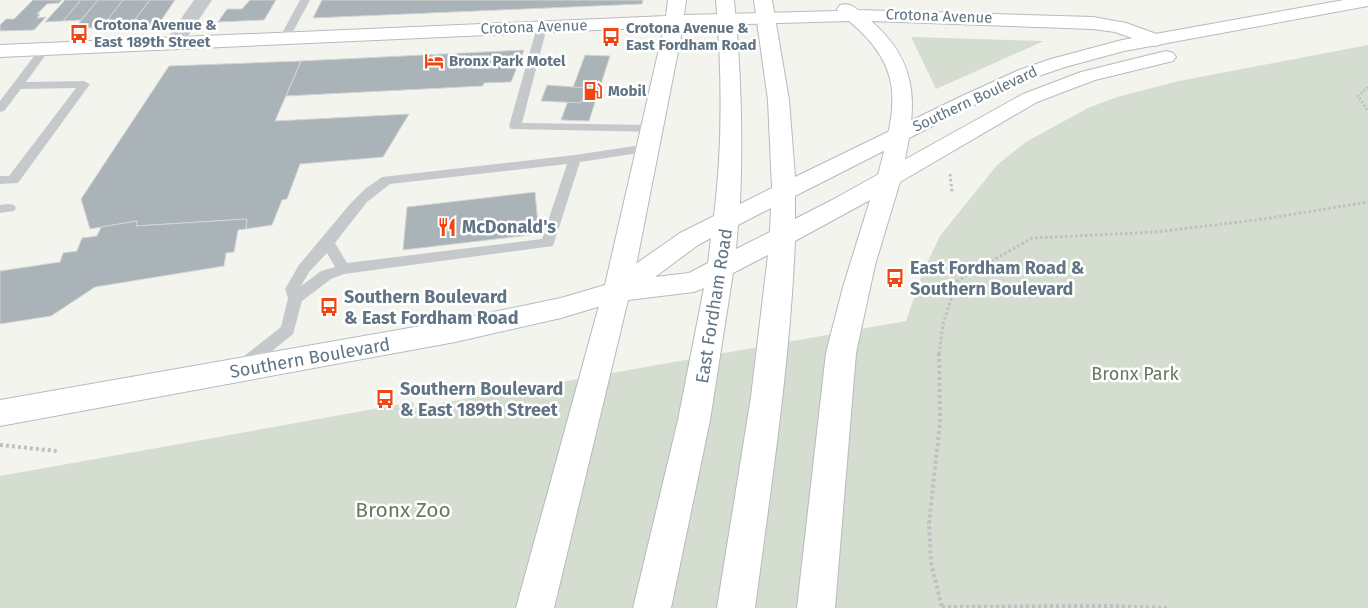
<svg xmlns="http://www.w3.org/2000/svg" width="1368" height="608" viewBox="0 0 1368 608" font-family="'Fira Sans',sans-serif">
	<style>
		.green { fill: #d5dcd0 }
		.building { fill: #aab3b8; stroke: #d5d5d3 }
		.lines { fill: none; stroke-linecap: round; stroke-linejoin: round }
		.secondary-casing { stroke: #b5bbbf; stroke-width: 2 }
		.primary-casing { stroke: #b6babe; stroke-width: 2 }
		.path-far2 { stroke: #bec0c2; stroke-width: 2.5; stroke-dasharray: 2 2; stroke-linecap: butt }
		.path-far1 { stroke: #bec0c2; stroke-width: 3; stroke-dasharray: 2.5 2.5; stroke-linecap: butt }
		.path { stroke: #bec0c2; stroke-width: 4; stroke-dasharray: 3 3; stroke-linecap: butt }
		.lane { fill: #c6c9cc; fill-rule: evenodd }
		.street { fill: #c6c9cc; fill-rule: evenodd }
		.secondary { fill: #fff; fill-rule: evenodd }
		.primary { fill: #fff; fill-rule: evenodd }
		.labels { text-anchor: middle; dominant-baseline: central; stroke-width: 5; stroke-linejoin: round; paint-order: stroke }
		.far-street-label { font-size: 15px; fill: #607484; stroke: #fff }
		.far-poi-label { font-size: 15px; font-weight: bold; fill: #607484; stroke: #fff; text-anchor: start }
		.poi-label { font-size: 18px; font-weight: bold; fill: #607484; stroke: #fff; text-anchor: start }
		.street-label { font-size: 18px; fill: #607484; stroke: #fff }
		.park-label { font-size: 18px; fill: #657a60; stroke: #fff }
		.near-park-label { font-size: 21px; fill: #657a60; stroke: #fff }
	</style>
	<rect width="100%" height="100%" fill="#f4f4ef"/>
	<g class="green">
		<path d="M911,37L1044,41L936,89Z"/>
		<path d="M1368,45V608H0V476L413,402L414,408L906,321L922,274L940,236L997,165L1026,142L1088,108L1117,97L1179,81Z"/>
	</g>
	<g class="building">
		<path d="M33,0H62L59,3L47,4L37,14H40L37,18L46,17L34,30L0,31V25L6,19H14Z"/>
		<path d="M65,0H81L63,21L45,22Z"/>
		<path d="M81,0H98L81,20L63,21Z"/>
		<path d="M98,0H123L102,27L74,29Z"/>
		<path d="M123,0H150L130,26L102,27Z"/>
		<path d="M150,0H175L158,25L130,26Z"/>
		<path d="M250,0H276L264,20L218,22L227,9H242Z"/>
		<path d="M322,0H643L642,4L313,18Z"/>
		<path d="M524,50L511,82L484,83L483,86L286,96L301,61Z"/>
		<path d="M585,55L610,56L589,121L561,120Z"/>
		<path d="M301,61L275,121L409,114L383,157L300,164L287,199L282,200L272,225L246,229L247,219L136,226L137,221L90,229L81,199L169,66Z"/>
		<path d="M547,85L587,88L581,103L541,101Z"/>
		<path d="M535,192L539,234L403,250L407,207Z"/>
		<path d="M247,219L246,229L238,230L234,252L226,253L224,266L95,287L51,316L0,324V271L60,262L63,253L77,251L82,238L97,236L101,227L137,221L136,226Z"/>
	</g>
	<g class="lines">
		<g class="secondary-casing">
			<path id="secondary" d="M668,0H686L684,15L838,11L837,9L840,5C848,3 852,5 858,10L1093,17L1126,23L1162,36L1165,40L1162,44L1155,46L1115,32L1093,29L871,21C926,68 914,116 901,179L897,184L889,186L881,184L877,179C894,111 910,72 849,21L683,26L631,291L627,298L561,318L455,342L0,426V400L455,320L561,298L605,285L664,27L0,57V45L666,16Z"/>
		</g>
		<g class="primary-casing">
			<path id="primary" d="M716,0H734C741,68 743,135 740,204L772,188L768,100L754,0H772L789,100L795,177L962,96L1019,70L1051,59L1122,40L1344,0H1368V6L1124,51L1065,67L1033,78L976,104L795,196V219L832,200L1023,94L1081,72L1166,51L1173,53L1176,57L1173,61L1095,80L1037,102L900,182L875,265L856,353L835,608H797L826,353L843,287L870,200L795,241C790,364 771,486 755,608H717L751,397L768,255L733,273L710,420L671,608H633L678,420L704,288L694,292L628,300L554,608H516L603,291L607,284L680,233L714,216C723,144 722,72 716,0ZM771,208L770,232L736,249L738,225ZM711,238L708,263L689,273L655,277L698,245Z"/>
		</g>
		<path class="path-far2" d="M1368,87L1358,96L1368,111"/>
		<g class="path-far1">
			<path d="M950,174L952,192"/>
			<path d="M939,354L943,324L957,281L1032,238L1156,232L1264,219L1368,202"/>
		</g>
		<g class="path">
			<path d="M939,353L940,423L929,523L931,563L942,608"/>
			<path d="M0,445L57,451"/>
			<path d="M942,607L1106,606L1168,608"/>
		</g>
		<g class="lane">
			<path d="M300,0H310L289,39H281L280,37Z"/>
			<path d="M542,24L547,27L522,123L653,125L659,129L657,132L511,129L509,126L537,27Z"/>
			<path d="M45,46L50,49L26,82L84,81L90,84L18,183L0,184V176H9L76,88L21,89L4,111L0,112V101L41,47Z"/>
			<path d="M648,144L652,145L654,148L652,151L580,162L553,246L344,274L331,279L302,301L293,334L246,372L240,374L234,372L232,368L234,364L281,327L288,298L285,289L299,265L350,204L365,189L382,177L575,155ZM567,164L542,239L347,263L335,243L367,202L390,184ZM327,253L335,267L321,271L301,286L309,272Z"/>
			<path d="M9,204L14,205L16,208L14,211L0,213V205Z"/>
		</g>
		<path class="street" d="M194,0H212L181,47L174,49L167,47L164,43Z"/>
		<use href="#secondary" class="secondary"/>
		<use href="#primary" class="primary"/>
	</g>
	<defs>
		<g id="bus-bare" transform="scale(1.5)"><path d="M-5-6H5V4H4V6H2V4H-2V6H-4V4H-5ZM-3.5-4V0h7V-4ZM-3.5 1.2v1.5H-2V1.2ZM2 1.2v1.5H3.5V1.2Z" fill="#f24512" stroke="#fff" stroke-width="2.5" paint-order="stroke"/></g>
		<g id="hotel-bare" transform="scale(1.5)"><path d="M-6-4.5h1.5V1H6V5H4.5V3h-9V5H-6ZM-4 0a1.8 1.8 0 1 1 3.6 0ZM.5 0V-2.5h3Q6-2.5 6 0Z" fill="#f24512" stroke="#fff" stroke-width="2.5" paint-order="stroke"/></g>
		<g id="fuel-bare" transform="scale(1.5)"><path d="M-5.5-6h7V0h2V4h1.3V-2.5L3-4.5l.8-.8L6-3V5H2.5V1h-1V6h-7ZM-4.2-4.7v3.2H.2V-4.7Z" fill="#f24512" stroke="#fff" stroke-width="2.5" paint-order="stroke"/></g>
		<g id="restaurant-bare" transform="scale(1.5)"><path d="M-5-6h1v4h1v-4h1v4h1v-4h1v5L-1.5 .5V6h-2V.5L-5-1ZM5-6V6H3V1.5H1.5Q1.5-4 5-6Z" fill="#f24512" stroke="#fff" stroke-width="2.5" paint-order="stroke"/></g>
	</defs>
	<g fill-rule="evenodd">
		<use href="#bus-bare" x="79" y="34"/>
		<use href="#bus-bare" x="611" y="37"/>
		<use href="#hotel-bare" x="434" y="61"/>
		<use href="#fuel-bare" x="593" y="91"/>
		<use href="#restaurant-bare" x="447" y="227"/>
		<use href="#bus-bare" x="895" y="278"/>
		<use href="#bus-bare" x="329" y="307"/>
		<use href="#bus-bare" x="385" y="399"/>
	</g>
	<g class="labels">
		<g class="far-street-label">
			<text transform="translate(939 16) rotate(2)">Crotona Avenue</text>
			<text transform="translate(534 27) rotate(-2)">Crotona Avenue</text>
			<text transform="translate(975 99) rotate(-25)">Southern Boulevard</text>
		</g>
		<g class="far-poi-label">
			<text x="94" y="25">Crotona Avenue &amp;<tspan x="94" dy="17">East 189th Street</tspan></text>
			<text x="626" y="28">Crotona Avenue &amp;<tspan x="626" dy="17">East Fordham Road</tspan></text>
			<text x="449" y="61">Bronx Park Motel</text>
			<text x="608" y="91">Mobil</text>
		</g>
		<g class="poi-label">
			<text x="462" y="227">McDonald's</text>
			<text x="910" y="268">East Fordham Road &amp;<tspan x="910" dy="21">Southern Boulevard</tspan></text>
			<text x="344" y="297">Southern Boulevard<tspan x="344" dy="21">&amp; East Fordham Road</tspan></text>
			<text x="400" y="389">Southern Boulevard<tspan x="400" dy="21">&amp; East 189th Street</tspan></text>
		</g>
		<g class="street-label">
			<text transform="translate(714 306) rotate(-81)">East Fordham Road</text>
			<text transform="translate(310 358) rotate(-10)">Southern Boulevard</text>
		</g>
		<g class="park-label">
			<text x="1135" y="374">Bronx Park</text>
		</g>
		<g class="near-park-label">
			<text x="403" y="510">Bronx Zoo</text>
		</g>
	</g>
</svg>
